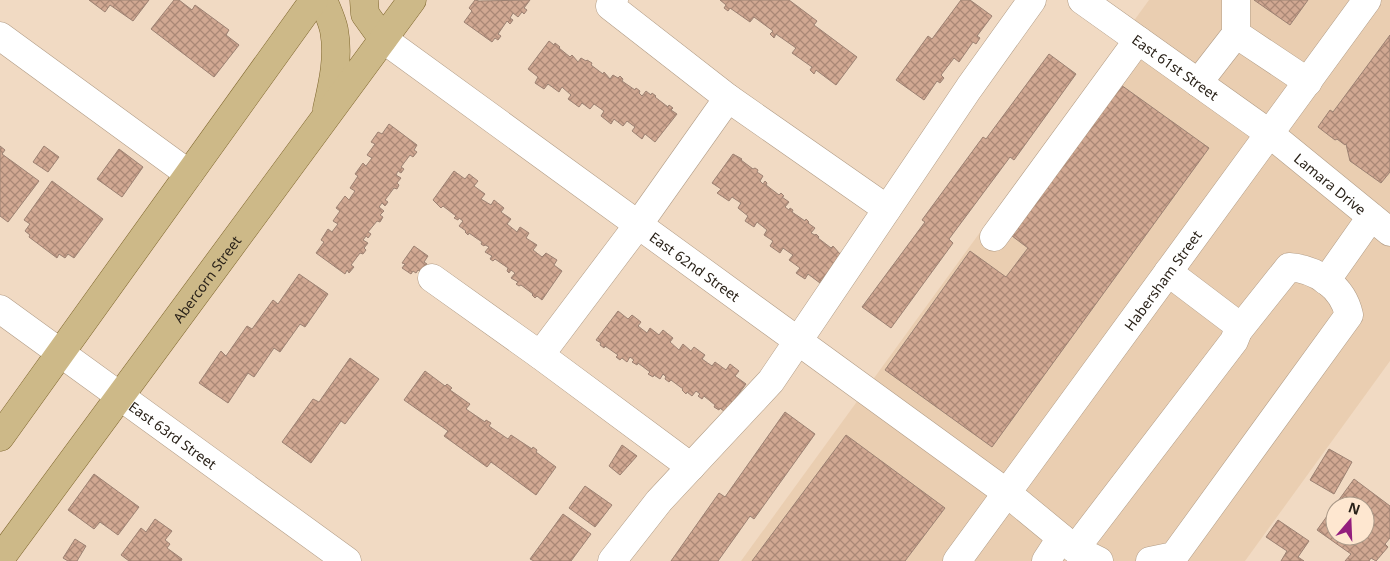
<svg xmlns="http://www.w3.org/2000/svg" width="1390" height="561" viewBox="0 0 1390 561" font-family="'Noto Sans',sans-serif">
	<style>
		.built { fill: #eaceb1 }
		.building { fill: url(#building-cross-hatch); stroke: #9c8172; fill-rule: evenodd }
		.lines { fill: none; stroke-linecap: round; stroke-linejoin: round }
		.minor-casing { stroke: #b29d87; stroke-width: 29 }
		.major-casing { stroke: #7e662d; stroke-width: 29 }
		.minor { stroke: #fff; stroke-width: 28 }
		.major { stroke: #cdb988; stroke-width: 28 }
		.labels { text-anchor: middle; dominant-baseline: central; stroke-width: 5; stroke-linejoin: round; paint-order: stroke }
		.street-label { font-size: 14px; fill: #2a2219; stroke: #fee7d0 }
	</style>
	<defs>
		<pattern id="building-cross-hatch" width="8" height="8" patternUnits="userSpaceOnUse" patternTransform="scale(1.25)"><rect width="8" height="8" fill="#d1a892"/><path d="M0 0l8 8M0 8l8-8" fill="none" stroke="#aa8876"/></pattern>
	</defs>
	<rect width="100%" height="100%" fill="#f1dac3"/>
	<path class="built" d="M1149,0H1390V361L1245,561H741Z"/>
	<g class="building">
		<path d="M89,0H149L133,21L110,5L105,12Z"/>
		<path d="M174,0H179L192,10L195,5L229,30L226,35L239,45L214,77L151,29Z"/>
		<path d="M475,0L479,1L530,0L524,8L527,10L524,14L522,12L518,17L513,13L510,18L513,20L510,24L507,21L498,34L501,36L498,40L495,38L492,42L464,22L472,11L469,8Z"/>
		<path d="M720,0H789L817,21L814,25L857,57L836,85L816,70L814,74L810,70L812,67L792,53L796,48L776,34L774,38L770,34L773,31L754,17L750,22L730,8L728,11L724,8L726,5Z"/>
		<path d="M961,0H970L992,16L977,36L980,38L976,44L973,42L959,62L954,58L941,75L944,78L940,83L937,81L924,100L896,80L928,36L932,39Z"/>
		<path d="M1254,0H1308L1290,25Z"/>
		<path d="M1390,35V172L1381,183L1350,161L1346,144L1345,145L1337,139L1335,140L1318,127L1330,110L1333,112Z"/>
		<path d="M549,41L554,45L555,43L560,47L559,48L570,57L572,55L578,62L581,58L586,61L587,60L592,63L591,65L603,74L604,72L610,79L613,75L618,78L620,76L623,79L622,81L635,90L636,88L640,91L639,93L642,96L646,91L651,95L652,93L656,96L655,97L668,107L669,105L673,108L671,110L677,114L655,142L645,134L642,139L632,131L635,127L627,121L623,126L614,119L611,124L601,116L604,111L594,104L590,109L582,103L579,107L568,99L571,95L562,87L559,92L548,84L544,89L535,83L538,77L528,69Z"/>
		<path d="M1049,54L1076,74L1014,160L1010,157L949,239L953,243L891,328L862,307L925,222L922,220L983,137L986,139Z"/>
		<path d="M1121,85L1209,148L992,447L885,370L970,251L1006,277L1028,248L1012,236Z"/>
		<path d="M389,124L417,145L414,150L417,152L413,157L410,155L401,167L404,169L401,173L398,171L396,175L401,178L397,183L399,185L397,189L394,188L385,200L388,202L385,206L382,203L379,207L384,211L380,215L383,217L380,222L377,221L368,232L371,234L368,238L366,236L363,240L368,243L364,248L366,250L363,254L360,253L351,265L354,267L349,273L347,270L345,274L316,253L324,242L321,240L328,229L332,232L338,224L333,221L340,211L336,208L345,196L349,200L355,191L350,188L358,176L355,174L363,163L366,166L372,158L367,155L375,144L371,142L378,132L382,134Z"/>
		<path d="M0,146L5,150L2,154L39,181L8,222L0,216Z"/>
		<path d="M44,146L59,157L48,172L33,162Z"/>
		<path d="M119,149L143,167L122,197L97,179Z"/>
		<path d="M733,154L742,159L741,160L753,169L755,168L758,170L757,172L763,176L760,181L763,184L765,181L767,183L766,185L779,195L781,193L784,196L782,197L789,202L785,207L789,210L790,208L793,210L792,212L805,221L806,219L809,222L808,223L815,228L811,233L815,235L816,234L819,237L818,238L831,248L833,246L840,254L820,283L808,274L805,279L796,273L800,268L789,260L793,255L783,248L780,253L770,246L773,241L764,235L767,230L757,222L754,227L745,221L748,216L738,208L741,203L732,197L729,201L717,193L721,189L712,183Z"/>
		<path d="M454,171L465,179L469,174L478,181L474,186L485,194L481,199L491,205L494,200L504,208L501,212L511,219L507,224L517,232L520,227L529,233L526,238L537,245L533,250L542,257L546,253L557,260L554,265L562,271L542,300L537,296L535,298L532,295L533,294L521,285L519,286L516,284L518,282L511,278L515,273L511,270L509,273L507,271L508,268L495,259L493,261L490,259L492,256L485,252L489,247L485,245L484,246L481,244L482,242L469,233L468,235L465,232L466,231L459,226L463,221L459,218L458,220L454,218L456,216L443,206L441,208L433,200Z"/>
		<path d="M52,181L103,219L74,258L68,254L65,258L59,254L57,258L29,237L30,235L25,231L30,224L24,220Z"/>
		<path d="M414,246L428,256L424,262L427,264L421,272L418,270L416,273L413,271L411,274L402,268L405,264L402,263Z"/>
		<path d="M299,274L328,294L305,327L300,324L280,352L274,348L254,377L248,373L228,403L199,383L221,351L226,356L247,326L252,329L273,300L278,304Z"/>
		<path d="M618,311L628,319L632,315L641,322L638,326L647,333L650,328L659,335L663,330L673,338L670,342L679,350L683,344L691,351L694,347L705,355L702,359L712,366L715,362L726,370L730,364L739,371L735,376L746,384L725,412L720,408L719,410L714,407L715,405L704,396L702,399L698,396L700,394L696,391L692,396L687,392L686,394L682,390L683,389L671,380L669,382L665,379L666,377L663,374L660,379L654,375L653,377L648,374L650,372L638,363L637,365L632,362L634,360L630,357L627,362L622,358L620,360L616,357L618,355L605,346L604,348L600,345L601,343L596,340Z"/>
		<path d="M350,358L379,379L345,424L341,421L311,463L282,442L313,399L319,402Z"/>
		<path d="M425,371L445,386L447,384L452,388L450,390L470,404L466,409L485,422L486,420L491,423L489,426L508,439L511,435L532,449L533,447L537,450L536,452L556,467L536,495L491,462L487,467L444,436L448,431L404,400Z"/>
		<path d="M785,412L815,434L754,519L750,516L718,561H671L719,493L725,497Z"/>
		<path d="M846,435L945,508L905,561H752Z"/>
		<path d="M622,445L637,456L620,475L609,466Z"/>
		<path d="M1329,449L1352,462L1334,494L1310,480Z"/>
		<path d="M94,474L139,507L118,535L100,522L94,529L68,510Z"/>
		<path d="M1354,479L1390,506V538L1385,544L1388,547L1376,561L1371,558L1369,561H1345L1351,554L1317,530ZM1335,506H1365V536H1335Z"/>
		<path d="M585,486L612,505L595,527L569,508Z"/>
		<path d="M563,514L591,534L571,561H534L530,559Z"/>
		<path d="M155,519L172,531L165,540L170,544L167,548L182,559L181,561H129L121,555L141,528L146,532Z"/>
		<path d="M1278,520L1309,541L1298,557L1304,561H1281L1287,551L1266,537Z"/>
		<path d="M75,539L86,546L77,561H68L63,558Z"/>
	</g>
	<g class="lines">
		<g class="minor-casing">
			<g id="minor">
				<path id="s1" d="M1082,0L1270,134L1390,232"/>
				<path d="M1236,34L1308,82"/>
				<path d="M0,36L189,174"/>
				<path id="s2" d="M383,39L1007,493L1075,549"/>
				<path d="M1198,83L1236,34V0"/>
				<path d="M728,98L887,209"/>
				<path d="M994,237L1138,40"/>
				<path d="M1168,272L1234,322L1238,331"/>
				<path d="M432,278L540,355L691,467"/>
				<path d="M1326,281L1371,217"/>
				<path id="s3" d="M0,309L347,561"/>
				<path d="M540,355L638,225L728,98L610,6L614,0"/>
				<path d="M612,561L659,501L771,381L969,88L1032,0"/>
				<path id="s4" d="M957,561L1367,0"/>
				<path d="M1046,561L1061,538"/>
				<path d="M1099,561L1075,549L1234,341L1238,331L1289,267C1317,269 1343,287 1349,315L1174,556L1150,561"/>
			</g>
		</g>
		<g class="major-casing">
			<g id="major">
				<path d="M323,0C327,10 332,20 334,30C339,57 333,83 327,109"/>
				<path d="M364,0L365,14L383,39"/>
				<path d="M0,437L314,0"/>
				<path id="s5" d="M0,559L412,0"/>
			</g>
		</g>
		<use href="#minor" class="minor"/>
		<use href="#major" class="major"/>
	</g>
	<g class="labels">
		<g class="street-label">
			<text stroke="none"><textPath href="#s1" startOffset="115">East 61st Street</textPath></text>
			<text stroke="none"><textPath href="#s1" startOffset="309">Lamara Drive</textPath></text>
			<text stroke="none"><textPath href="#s2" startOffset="386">East 62nd Street</textPath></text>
			<text stroke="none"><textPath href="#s5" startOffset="348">Abercorn Street</textPath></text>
			<text stroke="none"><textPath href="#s4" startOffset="348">Habersham Street</textPath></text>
			<text stroke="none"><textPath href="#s3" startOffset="214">East 63rd Street</textPath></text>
		</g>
	</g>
	<g transform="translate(1350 521) rotate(19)"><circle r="24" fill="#fee7d0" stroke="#a99887"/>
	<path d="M0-4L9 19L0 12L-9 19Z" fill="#931e7d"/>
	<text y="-8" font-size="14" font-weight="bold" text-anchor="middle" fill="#2a2219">N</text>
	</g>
</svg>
